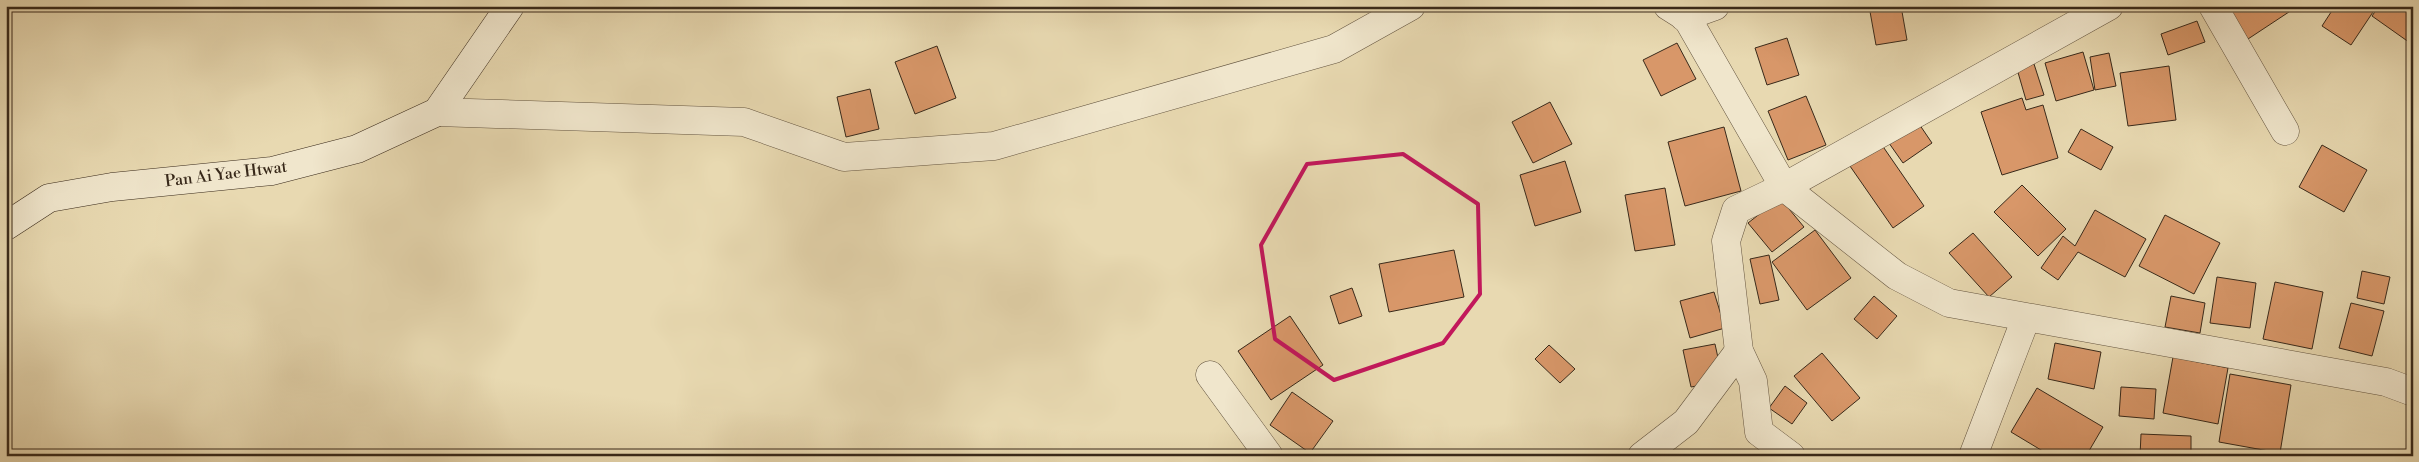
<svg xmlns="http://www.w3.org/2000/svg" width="2419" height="462" viewBox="0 0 2419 462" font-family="'Libre Bodoni',serif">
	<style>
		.building { fill: #d89769; stroke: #38291a }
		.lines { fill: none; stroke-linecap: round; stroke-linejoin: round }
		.street-casing { stroke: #645540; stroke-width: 29 }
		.secondary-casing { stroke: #38291a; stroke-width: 29 }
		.street { stroke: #f0e6cc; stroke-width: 28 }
		.secondary { stroke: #f0e6cc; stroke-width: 28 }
		.marked { fill: none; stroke: #c2185b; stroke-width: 4; stroke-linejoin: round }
		.labels { text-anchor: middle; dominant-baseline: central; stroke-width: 4.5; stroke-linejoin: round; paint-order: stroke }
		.street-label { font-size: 16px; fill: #38291a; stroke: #f0e6cc }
	</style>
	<rect width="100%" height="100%" fill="#e8d9b1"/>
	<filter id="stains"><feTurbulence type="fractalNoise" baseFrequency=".004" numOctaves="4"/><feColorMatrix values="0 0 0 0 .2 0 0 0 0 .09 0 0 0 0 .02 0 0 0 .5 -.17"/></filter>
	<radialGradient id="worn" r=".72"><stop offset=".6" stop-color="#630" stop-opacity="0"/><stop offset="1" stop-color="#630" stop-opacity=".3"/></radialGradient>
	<g class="building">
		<path d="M1869,6H1901L1907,40L1876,45Z"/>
		<path d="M2227,6H2298L2248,39Z"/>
		<path d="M2335,6H2364L2373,12L2351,45L2322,26Z"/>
		<path d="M2379,6H2413V45L2372,16Z"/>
		<path d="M2197,21L2205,42L2168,55L2161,34Z"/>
		<path d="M1787,38L1799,75L1767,85L1755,48Z"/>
		<path d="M1677,43L1696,79L1661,96L1643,60Z"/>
		<path d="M937,46L956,98L915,114L895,62Z"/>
		<path d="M2083,52L2094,90L2056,101L2045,63Z"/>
		<path d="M2109,53L2116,86L2095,90L2090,57Z"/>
		<path d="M2034,64L2044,95L2026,100L2017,69Z"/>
		<path d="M2169,66L2176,120L2128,126L2120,73Z"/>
		<path d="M870,89L879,129L846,137L837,97Z"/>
		<path d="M1806,96L1826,145L1788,160L1768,111Z"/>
		<path d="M2022,98L2026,110L2043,105L2058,158L2002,175L1981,112Z"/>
		<path d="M1550,102L1572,144L1533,163L1512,122Z"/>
		<path d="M1913,115L1932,143L1903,163L1884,136Z"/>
		<path d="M1724,127L1741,191L1685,206L1668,142Z"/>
		<path d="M2081,129L2113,147L2101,170L2068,152Z"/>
		<path d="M1875,135L1924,206L1893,228L1843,156Z"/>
		<path d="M2322,145L2367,170L2344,212L2299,187Z"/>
		<path d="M1565,161L1581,212L1535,226L1520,175Z"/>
		<path d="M2022,185L2066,229L2038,256L1994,212Z"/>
		<path d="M1665,188L1675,245L1635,251L1625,195Z"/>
		<path d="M1780,198L1804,227L1772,252L1748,223Z"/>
		<path d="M2095,210L2146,239L2125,277L2078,252L2058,280L2041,268L2063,236L2075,246Z"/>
		<path d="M2165,215L2220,243L2194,294L2139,266Z"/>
		<path d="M1815,230L1851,278L1807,310L1772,262Z"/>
		<path d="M1973,233L2012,277L1989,297L1949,253Z"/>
		<path d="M1454,250L1464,297L1389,312L1379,264Z"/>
		<path d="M1769,255L1779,300L1760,304L1750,259Z"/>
		<path d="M2362,271L2390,277L2384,304L2357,298Z"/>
		<path d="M2217,277L2256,283L2250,328L2210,323Z"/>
		<path d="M2275,282L2323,292L2312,349L2263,339Z"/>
		<path d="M1352,288L1362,316L1339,324L1330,296Z"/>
		<path d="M1714,292L1725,328L1690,338L1680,301Z"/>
		<path d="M1874,296L1897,316L1877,339L1854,319Z"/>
		<path d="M2171,296L2205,303L2200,333L2165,327Z"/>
		<path d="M2351,303L2384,311L2372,356L2339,348Z"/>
		<path d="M2413,309V324L2408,322Z"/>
		<path d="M1290,316L1323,365L1271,400L1238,351Z"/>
		<path d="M2055,343L2101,352L2094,389L2048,379Z"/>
		<path d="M1715,344L1723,381L1691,387L1683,350Z"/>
		<path d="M1549,345L1575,369L1560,383L1535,359Z"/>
		<path d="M1822,353L1860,398L1832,421L1794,376Z"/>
		<path d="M2173,357L2228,368L2218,424L2163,413Z"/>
		<path d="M2230,374L2291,385L2280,453L2219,442Z"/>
		<path d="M1785,386L1807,403L1792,424L1769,408Z"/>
		<path d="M2121,387L2156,389L2154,419L2119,416Z"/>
		<path d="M2037,388L2103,427L2086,456H2051L2011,432Z"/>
		<path d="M1292,392L1333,421L1310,453L1270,425Z"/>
		<path d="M2141,434L2191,436V456H2140Z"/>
	</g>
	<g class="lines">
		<g class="street-casing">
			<g id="street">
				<path d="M1668,6L1687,18L1784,187L1897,276L1949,303L2386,382L2413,392"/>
				<path d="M2213,6L2285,131"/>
				<path d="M1684,17L1715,6"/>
				<path d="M437,112L744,122L844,157L994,146L1334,49L1411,6"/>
				<path d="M1210,375L1269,456"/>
				<path d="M1642,456L1686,422L1739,351"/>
				<path d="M1791,456L1759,432L1753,381L1739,351L1726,241L1736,210L1784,187L2109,6"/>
				<path d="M1973,456L2026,318"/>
			</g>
		</g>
		<g class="secondary-casing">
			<path id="secondary" d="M6,226L49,198L112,187L272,171L357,149L437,112L510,6"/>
		</g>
		<use href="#street" class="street"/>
		<use href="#secondary" class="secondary"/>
	</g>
	<path class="marked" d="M1403,154L1478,204L1480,294L1443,343L1334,380L1275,339L1261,245L1307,164Z"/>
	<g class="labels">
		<g class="street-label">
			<text transform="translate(226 174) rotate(-7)">Pan Ai Yae Htwat</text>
		</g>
	</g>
	<rect width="2419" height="462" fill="none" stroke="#e8d9b1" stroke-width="25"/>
	<rect x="8" y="8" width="2404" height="447" fill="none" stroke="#38291a" stroke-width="2.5"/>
	<rect x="12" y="12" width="2394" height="437" fill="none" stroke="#38291a"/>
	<rect width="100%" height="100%" filter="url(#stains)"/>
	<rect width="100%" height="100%" fill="url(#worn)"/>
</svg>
